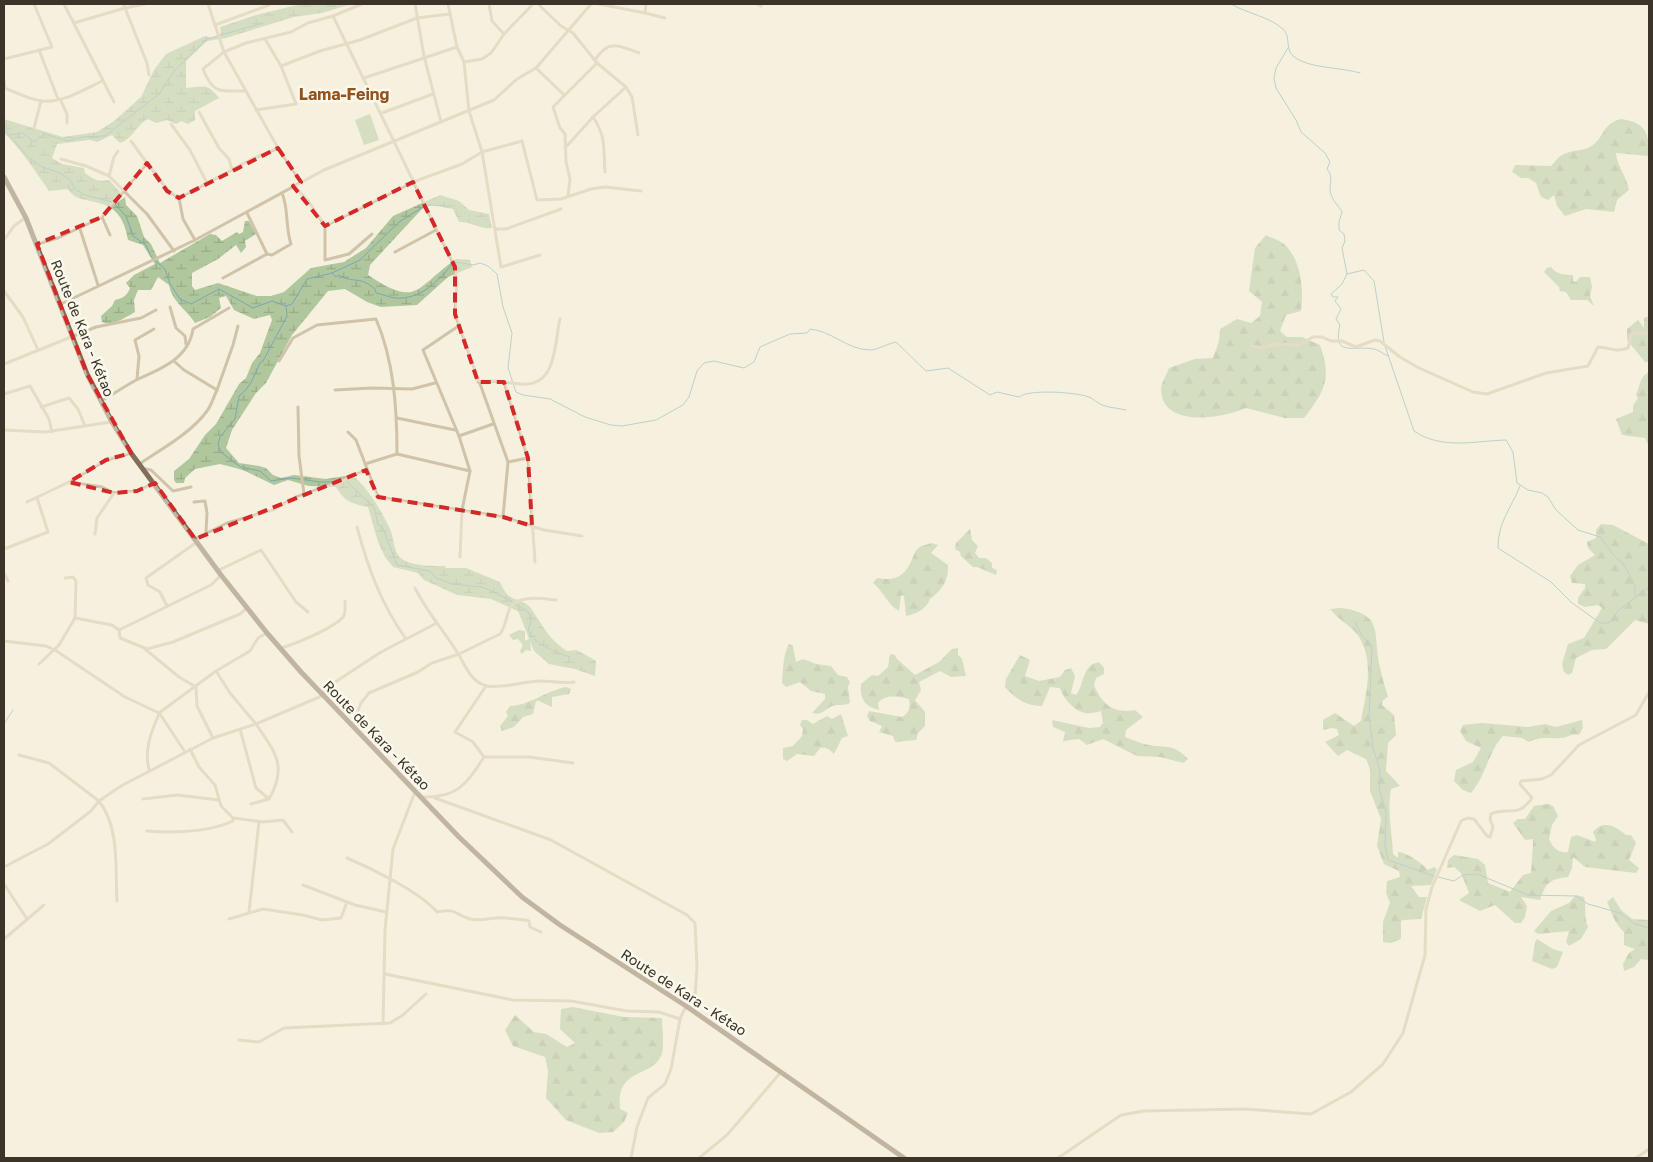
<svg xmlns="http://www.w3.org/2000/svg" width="1653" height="1162" viewBox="0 0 1653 1162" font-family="'Golos Text',sans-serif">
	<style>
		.forest { fill: url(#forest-firs) }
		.wetland { fill: url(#wetland-marsh) }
		.park { fill: #b0c79d }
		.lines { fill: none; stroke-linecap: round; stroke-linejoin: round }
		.stream { stroke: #7aa7b6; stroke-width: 1 }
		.minor { stroke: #d0c3a9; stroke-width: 3 }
		.primary { stroke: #806e59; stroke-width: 5 }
		.marked { fill: none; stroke: #d62828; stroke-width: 4; stroke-dasharray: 10 6; stroke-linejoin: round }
		.labels { text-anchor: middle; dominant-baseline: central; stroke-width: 5; stroke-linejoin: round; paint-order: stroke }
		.street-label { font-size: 14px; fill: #3c3329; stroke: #fcf8ed }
		.quarter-label { font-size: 16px; font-weight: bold; fill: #955119; stroke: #fcf8ed }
	</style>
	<defs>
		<pattern id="forest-firs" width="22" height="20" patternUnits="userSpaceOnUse" patternTransform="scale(1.25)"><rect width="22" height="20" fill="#b0c79d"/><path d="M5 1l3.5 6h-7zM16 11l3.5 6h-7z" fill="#98ab87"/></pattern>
		<pattern id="wetland-marsh" width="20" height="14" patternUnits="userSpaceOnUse" patternTransform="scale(1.25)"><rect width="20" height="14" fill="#b0c79d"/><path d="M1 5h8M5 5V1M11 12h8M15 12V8" fill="none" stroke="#98ab87"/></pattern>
	</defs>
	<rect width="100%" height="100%" fill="#f6f0df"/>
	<g class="forest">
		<path d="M1621,119C1646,123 1649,132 1649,156L1616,153C1616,164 1627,177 1629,190L1617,200L1614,212L1586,209L1565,216L1557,206L1554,195L1548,200L1541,197L1536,183L1528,178H1521L1512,172L1515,165L1551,166C1555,162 1558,157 1562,155C1572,149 1584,152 1593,145C1605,136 1602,124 1621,119Z"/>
		<path d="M1266,235C1271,238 1279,240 1284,244C1301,259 1304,289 1301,311L1286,315L1280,331L1287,337H1302L1320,345C1332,379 1325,391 1304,418H1285L1246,408C1223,418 1163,429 1161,390C1161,383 1167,374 1169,368L1195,359L1213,358L1219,341L1220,329L1237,319L1251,323L1260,316L1262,302L1249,291L1255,248Z"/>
		<path d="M1551,267C1555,274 1565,275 1573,275V281L1576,282L1580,277H1590L1592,287L1590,296L1594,306L1587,300H1571L1566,292L1560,291L1559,287L1544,272L1547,268Z"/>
		<path d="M1649,316V362H1645L1627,340V329L1638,320L1644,328V318Z"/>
		<path d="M1649,372V447L1645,438L1622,435L1616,419L1633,412V406L1638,398L1636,395C1640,387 1639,377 1649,372Z"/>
		<path d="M1601,524L1613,525L1649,544V624L1635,620L1606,649L1592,650L1576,658L1572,673L1568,675L1564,672L1562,664L1568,644L1584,638L1602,608L1598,605L1585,607L1578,604V598L1585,588V584L1572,583L1570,576L1578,565L1595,555L1588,548L1587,542L1596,538V530Z"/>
		<path d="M970,529L972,540L978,546L975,553L979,558H986L992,563V568L997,570L996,575L977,567H973L961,556L960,552L955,549L956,543Z"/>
		<path d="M931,543L938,545L931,553L948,565C949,581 941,591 930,599C926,610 915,614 906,616L904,596L901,595L899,611C887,604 884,592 873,583L877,578C897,582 906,575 913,557C915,553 916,549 920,547C923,545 927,545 931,543Z"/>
		<path d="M1341,608C1386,614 1372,635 1380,667C1382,677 1385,687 1388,697L1383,700L1382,705L1394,715L1396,735L1388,743L1386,771L1400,786L1391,789C1387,812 1392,831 1393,854L1398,858V852C1406,852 1422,863 1428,870L1434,867L1437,869L1431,885L1411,886L1419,897H1427L1421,919L1403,920L1401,921V939L1391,943L1383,942V922L1390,903L1386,893L1387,881L1400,877L1399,871L1384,864L1377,846L1381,819L1370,791V769L1366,759L1347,750L1338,756L1325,742L1339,735L1337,729L1331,728L1323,730V720L1335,713L1354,726L1361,721C1366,693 1376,658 1356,633C1348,624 1339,620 1330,609Z"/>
		<path d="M519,630L525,631V641L530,638L531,651L526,650L522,654L520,651L523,645L518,639L513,640L509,635Z"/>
		<path d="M789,644L793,646L796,662L803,659L816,664L831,666L838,675L847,677L850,682L848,687L850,703C843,706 839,704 832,706C824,710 822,716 812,713L825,699V694L811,691L800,682L786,687L782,683C783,671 783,654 789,644Z"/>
		<path d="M958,648V655L962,659L966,676L951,677L940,671L919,682L921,690L915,700L925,712V726L918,733L916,740L895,742L893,736L879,732L882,726L870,721L867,716L869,711L902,717C909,713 911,707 909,699C899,696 885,694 878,703L879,710C865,707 859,698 861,684L872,675L878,676L888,667L890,654L895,655L897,659L915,675L939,662L952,649Z"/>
		<path d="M1020,655L1030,660L1025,676L1039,681L1060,677L1065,670L1071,668L1075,676L1071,693L1076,695C1085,684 1081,666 1099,662L1104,668V674L1096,678L1094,685C1102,705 1114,714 1135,710L1143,717L1126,730L1125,737C1131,739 1137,742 1144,744C1165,749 1172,742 1188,759L1183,763L1160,757L1137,756L1103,739L1087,745L1079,739L1063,741L1065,732L1053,727L1052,720L1089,728L1100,727L1103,723L1101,711C1096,712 1090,714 1085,713C1074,711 1063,698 1060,688L1050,687L1042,706C1026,706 1016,699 1005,687L1006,679Z"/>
		<path d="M566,687L571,689L569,694L552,697V707L539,701H536L533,714L523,717L514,727L502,731L500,726L508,716L506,712L510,706C531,705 545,691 566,687Z"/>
		<path d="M841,714L848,736L842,738L834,754C829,749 827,747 820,748L814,756L797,754L787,761L783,759V748L793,746L802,736L803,729L800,725L802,720H807L813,724L827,716L832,719Z"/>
		<path d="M1582,720L1583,728L1579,735C1571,733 1568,738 1560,738C1546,739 1543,736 1529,742L1522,738L1503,736C1488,752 1486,776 1471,793L1463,790L1454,781L1456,770L1473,762L1481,748L1466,741L1460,731L1463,725L1482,723L1528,727L1545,724L1556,727Z"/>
		<path d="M1548,804L1553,806L1558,816L1552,825L1549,839C1552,847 1559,854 1568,852L1571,837L1577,835L1595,842L1596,839L1593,832C1604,819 1616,827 1626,835H1631L1636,843L1629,860L1639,868L1636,873L1585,867L1573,857L1572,868L1568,877C1549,879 1546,883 1540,900L1521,897L1527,906L1525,917L1521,923H1515L1495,905L1480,911L1459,900L1469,893L1461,873L1454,867L1447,868L1448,860L1454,855L1478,859L1485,865L1488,883L1510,892L1523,875L1531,873L1533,843V839L1525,840L1513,823L1518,819H1525L1534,806Z"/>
		<path d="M1576,895L1584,897C1587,907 1583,916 1588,927L1581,939L1569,946L1566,942L1569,931L1538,934L1534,931L1551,911L1569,903Z"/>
		<path d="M1613,897L1621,910L1632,919L1649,920V960L1641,959L1634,967L1624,971L1623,964L1629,953L1635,949L1624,945V932C1614,923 1612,913 1607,902Z"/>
		<path d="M1537,939L1553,949L1563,952L1557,967L1552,969L1532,961L1535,943Z"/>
		<path d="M573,1007L624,1017L662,1018C662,1027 665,1050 661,1056C651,1078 616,1067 620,1109L628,1113L624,1122L613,1132L599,1133L566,1120L546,1098L548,1071L545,1057L513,1046L505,1030L515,1015L534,1032L546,1034L567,1047L575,1043L560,1029L561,1009Z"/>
	</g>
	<path class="wetland" d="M301,4H352L322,13L294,17L226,38L207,41L186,61V88C204,87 207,82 219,98L195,111V120L188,124L181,121L176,124L167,120L156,123L148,119C137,124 132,140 120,143L112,135L97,142L90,140L57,144L52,158L62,164L84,168L85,173C94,180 98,182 109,180L120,192L114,199L118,202L125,197L126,205L137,216L144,237L151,244L160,263L210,234L216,235L222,241L237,232L239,234L243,232L245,221H249L256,234L245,241L246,247L241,253L236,245L218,259L192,273V286L195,290L218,283L257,296H271L284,292L311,268L344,262L366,248L393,216L440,195L459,201L469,210L489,214L492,228C480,230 471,221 459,222L453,209L432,205L422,209L370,265L368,275C418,308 414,289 456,259L470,260L472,267L448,277L417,305L381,307L367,302L345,289L328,291L292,335L266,383L256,393L232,430L226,448L239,463L259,466L266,468L273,475L281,478L294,475L326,479L345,476L356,478C370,492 381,510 389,527C395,538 392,551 402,559C412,566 433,566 445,566L446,568H466L500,582C510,605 516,595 529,606C532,609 535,615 538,619C546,632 554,643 567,651L577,650L596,661L595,676L575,669L549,664L534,651L518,611L491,599L457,595L424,580L418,573L393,567L385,557L378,542L368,507C352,504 344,501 336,487L309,486L288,480L274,485L243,470L220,464L195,469L185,478L184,483H176L174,480V471L189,459L205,435L216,424L239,384L246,378L252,363L260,353L272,320L270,315L254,319L234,310L226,296L219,298L221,308L210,317L195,323C187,310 172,302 169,285L158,277L151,290H138L134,300L135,312C126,317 112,327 102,322L101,316L112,306L115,300C123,298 127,296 130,288L126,283L134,275L155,264L143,245L128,240C120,188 81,211 68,189L49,191C35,171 22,150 4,133V119L63,137L97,132L114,121L141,97L154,70L166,54L205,36L212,38L221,33L220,27L256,15Z"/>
	<path class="park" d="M370,114L379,140L364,145L355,120Z"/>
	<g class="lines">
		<g class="stream">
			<path d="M1231,4C1248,14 1268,16 1283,29C1291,36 1285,49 1293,56C1308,69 1342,67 1360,73"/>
			<path d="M1288,48L1276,68L1274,78L1276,88L1296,120L1301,132L1325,153L1330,162L1327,169C1333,176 1330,181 1330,189C1330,198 1338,205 1342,212L1339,222V230L1344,234L1345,241L1342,248L1347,274L1342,284L1331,294L1333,297H1338L1335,301L1341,309L1336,319L1340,325C1332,358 1354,345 1374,349C1379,350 1383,354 1388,356"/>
			<path d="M4,129L27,156L40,166L60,173L71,181L75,189L85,195L112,202"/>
			<path d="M10,135L23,133L34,142L44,134L68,141L83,137L105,136L159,94L174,71L207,39L263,23"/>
			<path d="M115,204L126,216L133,236L146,245L151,257L165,269L170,284L180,299L191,304L219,289L253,308L272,301L286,306L292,304L307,279L332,273L360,260L399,222L423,207"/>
			<path d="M427,205L454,206"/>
			<path d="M455,262L473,265L480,263L488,266L497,274L503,307L512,333L508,368L516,392L523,395L550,399L585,417L611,425L622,426L656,420L683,405L689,397L697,371L704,363L714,361L744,368L754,362L760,347L790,334L807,333L810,329C832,331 848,350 870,350C877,350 887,344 896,342L926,371L948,368L990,395L997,392L1019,397C1029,389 1075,392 1089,397C1094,399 1097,403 1102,405C1110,408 1118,408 1126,410"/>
			<path d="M332,273L336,277L339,275C353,284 359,275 375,289L376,293C382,294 388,297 395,298C420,300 438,282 452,264"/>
			<path d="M1347,274L1364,270L1374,281L1384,342"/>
			<path d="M286,306L287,316L263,361L260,363C253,377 252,386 239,396L235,419L220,437L218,445L221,452L232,461L241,467L260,471L271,481L291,478L320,482H335"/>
			<path d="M1385,346L1414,431C1442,450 1474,441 1506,440L1513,452L1517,483L1528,490L1542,493L1548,497L1556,510L1578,530L1600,537L1615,557L1623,563L1635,586V596"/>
			<path d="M346,481L374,507L378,525L382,526L397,565L430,571L436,578L452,584L482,587L510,600L529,613L531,621L528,630C532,643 557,653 570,657"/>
			<path d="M1520,486C1511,509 1498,521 1498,548L1551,582L1571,602L1600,623H1609L1619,610L1649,587"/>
			<path d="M1649,539V550"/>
			<path d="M1355,622L1362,636L1372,646L1369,717L1373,748L1380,770L1379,788L1386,812L1385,846L1388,860L1434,876"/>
			<path d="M4,724L13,710"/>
			<path d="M1438,877L1454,881L1463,875L1477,874L1528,895L1576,896L1588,904L1620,913L1635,924L1649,928"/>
		</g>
		<g class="minor">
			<path d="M64,4L114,102"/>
			<path d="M123,4L125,8L145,4"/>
			<path d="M208,4L224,52L278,148L301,182"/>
			<path d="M415,4L424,56L441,122"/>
			<path d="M448,4L457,47L464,62L469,111L482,152L501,267L540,255"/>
			<path d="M489,4L492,21L504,34"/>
			<path d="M538,4L561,26L573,33L597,63L626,87L632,97L638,135"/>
			<path d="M599,4L645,13"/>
			<path d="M646,4L645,13L665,18"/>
			<path d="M757,4L761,6"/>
			<path d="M333,16L455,267L457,283L455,314L508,462L503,517"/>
			<path d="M74,23L125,8L147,63L149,75"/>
			<path d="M215,25L269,5"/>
			<path d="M39,50L58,99"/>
			<path d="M4,59L52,47L34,4"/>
			<path d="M595,60C608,39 619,45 639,53"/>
			<path d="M464,62L482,59L491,53L504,34L533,4"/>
			<path d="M281,66L320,51L360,40L417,18L450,14"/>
			<path d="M536,68L564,95"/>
			<path d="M364,78L457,47"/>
			<path d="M4,80L5,88"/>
			<path d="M4,88C16,92 29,100 42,101C62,103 84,90 102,81"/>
			<path d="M244,91C219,91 213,94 203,69L224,52L246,43L291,32L308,23L333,16L362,4"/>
			<path d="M60,99L67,114V123"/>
			<path d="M256,110L296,104L281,66L265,39"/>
			<path d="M199,112L219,148L229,159L232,170"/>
			<path d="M382,113L433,94"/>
			<path d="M593,117C607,138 603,149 605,172"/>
			<path d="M171,124L190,150L207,183"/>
			<path d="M34,128L41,101"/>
			<path d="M131,141L147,163"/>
			<path d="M565,148L593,117L626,87"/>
			<path d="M118,151L114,157L109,176L147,214L174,251"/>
			<path d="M61,159L86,166L109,176"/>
			<path d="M294,186L309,202L325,226V260L349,254L372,234"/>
			<path d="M568,196L570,179L566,162L565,134L560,128L553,107L597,63"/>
			<path d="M179,198L183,219L195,240"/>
			<path d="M247,213L267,254L272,255L291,244C285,227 289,209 282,193"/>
			<path d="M102,217L110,235"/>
			<path d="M325,226L413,182L462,164L482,152L522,141L537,200L561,199L591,189L605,187L641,191"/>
			<path d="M80,229L98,285"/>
			<path d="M496,229H506L561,209"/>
			<path d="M4,240L14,226L25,218"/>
			<path d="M37,244L58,238L102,217L147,163C160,177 163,189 179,198L250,160L278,148"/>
			<path d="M395,252L436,230"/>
			<path d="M223,278L267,254"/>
			<path d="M4,291L23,317L38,350"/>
			<path d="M61,304L195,240L324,170L494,100L517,79L536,68L591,4"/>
			<path d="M170,307L176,328L185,336L186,344"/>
			<path d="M460,325L423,350L459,436L470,471L462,510L460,557"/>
			<path d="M1253,346L1261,348L1276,344L1299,345L1313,337H1322L1331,341H1342L1356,347L1375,340L1380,341L1400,357L1417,367L1473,392L1487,394L1546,373L1588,366L1598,347C1610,347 1614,353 1628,348L1632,333H1649"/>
			<path d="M279,361L293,338L317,325L376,319C394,361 397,408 397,454"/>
			<path d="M175,362L184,370L217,390L233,345L238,326"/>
			<path d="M4,364L96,327L141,318L156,310"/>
			<path d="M137,379L139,356L135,340L154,329"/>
			<path d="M478,382C493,379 506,383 521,384C557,387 554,345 560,319"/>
			<path d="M504,382L528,458L535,562"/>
			<path d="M335,390L372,388L412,389L435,383"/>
			<path d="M4,394L30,386L49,419L52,432"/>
			<path d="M101,401C113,394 127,385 138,379C161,369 189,358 193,329L229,308"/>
			<path d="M41,407L69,398L78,409L85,426"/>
			<path d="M298,407L299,456L304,494"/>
			<path d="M397,418L455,430"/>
			<path d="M4,430L45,432L111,422"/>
			<path d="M348,432L356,440L378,497L503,517L544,530L582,536"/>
			<path d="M459,436L493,424"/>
			<path d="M508,462L528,458"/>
			<path d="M141,463C163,448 191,433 207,411C211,406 214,396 217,390"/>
			<path d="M365,464L397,454L470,471"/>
			<path d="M145,469L151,470L173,491L191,487"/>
			<path d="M69,482L106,460L131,453"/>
			<path d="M27,502L69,482L102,487L114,493L137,491L155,483"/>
			<path d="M194,502L205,501L207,513L206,532"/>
			<path d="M357,527C368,568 381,604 406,639"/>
			<path d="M95,534L97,518L114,493"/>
			<path d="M195,539L227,523L273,510L296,497L342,481L366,470"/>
			<path d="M4,549L48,532L37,498"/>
			<path d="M219,570L261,550L296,602L308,612"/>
			<path d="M4,573L8,581"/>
			<path d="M65,578L73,577L76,581L75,618"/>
			<path d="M415,588C427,612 443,630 457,652C465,664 470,682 487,686C501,689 525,681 540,681C552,681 562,684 574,682"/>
			<path d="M167,606L160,592L148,585L146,578L197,542"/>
			<path d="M119,630L120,638L147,649L173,642L240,614L247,608"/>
			<path d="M4,641L46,646L55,650L125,697L159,713L216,671L250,651L258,638L267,633"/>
			<path d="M281,648C295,644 334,628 343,617C346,613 345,606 345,601"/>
			<path d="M145,649L179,677L196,687L197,706L213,738"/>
			<path d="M39,664L59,645L75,618L112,625L119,630L211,585L221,575"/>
			<path d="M320,692L381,652L435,624"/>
			<path d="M160,714L185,752"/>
			<path d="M352,725L361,703L369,693L418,672L432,663L459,654L500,634C506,626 506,616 510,608C518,594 543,599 556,600"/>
			<path d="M240,729L256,788L269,799"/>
			<path d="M190,749L199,767L215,785L221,806L233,818L263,822L283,820L292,832"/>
			<path d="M19,755L49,763L99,801C120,828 115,868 117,901"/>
			<path d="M484,757L473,742L455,732L486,686"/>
			<path d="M484,757H529L573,763"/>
			<path d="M149,770C144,749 151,732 159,714"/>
			<path d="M422,797C457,798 466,785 484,757"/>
			<path d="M435,798L551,840L687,915L695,923L697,967L695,997L686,1006L680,1019L671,1069L665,1084L648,1098L637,1127L631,1158"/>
			<path d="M143,799L177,795L219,800"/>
			<path d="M251,804L269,799C288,766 275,752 256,724L324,695"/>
			<path d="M147,831C175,833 207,833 233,821V818"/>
			<path d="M347,858C371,868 420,892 437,912C458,908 453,914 470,919C483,922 494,916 506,918C514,919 521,919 529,921L530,927L541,932"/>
			<path d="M4,867L48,844L91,811L99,801L121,786L213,738L256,724L230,693L216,671"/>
			<path d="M4,884L27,919"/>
			<path d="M303,885L355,905L386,912"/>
			<path d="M249,912L259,822"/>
			<path d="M229,919L263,909L303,915L322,920L341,918L347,902"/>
			<path d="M4,939L44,905"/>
			<path d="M385,974L513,1000L571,1001L627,1011L659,1012L680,1019"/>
			<path d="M383,1024L385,930L393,849L415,792"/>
			<path d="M239,1040L259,1042L284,1028L390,1023L403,1015L426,994"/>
			<path d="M699,1158L727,1135L781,1072"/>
			<path d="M1058,1158L1121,1115L1144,1111L1245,1109L1311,1114L1351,1092L1383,1064L1403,1033L1425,955L1426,909L1432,887L1461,821L1467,818L1474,819L1487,836L1490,837L1493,827L1490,819L1491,814C1507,806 1518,819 1532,798L1520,784L1521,781L1542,779L1551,775L1579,745L1636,715L1649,692"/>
			<path d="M1636,1158L1649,1149"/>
		</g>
		<path class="primary" d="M4,177L26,218L87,374L112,422L131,453L221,575L267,633L301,672L459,837L522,897L560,925L686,1006L904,1158"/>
	</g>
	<path d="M0 0H1653V1162H0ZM278,148L301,182L293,186L325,226L413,182L455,267V314L478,382H504L528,458L532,526L503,517L378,497L366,470L195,539L155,483L137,491L114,493L69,482L106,460L131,453L87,374L37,244L102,217L147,163L167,191L179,198Z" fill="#f6f0df" fill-opacity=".55" fill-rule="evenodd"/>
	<path class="marked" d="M278,148L301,182L293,186L325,226L413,182L455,267V314L478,382H504L528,458L532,526L503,517L378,497L366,470L195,539L155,483L137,491L114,493L69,482L106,460L131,453L87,374L37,244L102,217L147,163L167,191L179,198Z"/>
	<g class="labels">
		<g class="street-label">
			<text transform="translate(83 328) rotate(68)">Route de Kara - Kétao</text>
			<text transform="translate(377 735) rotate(46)">Route de Kara - Kétao</text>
			<text transform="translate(684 992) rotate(33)">Route de Kara - Kétao</text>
		</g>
		<g class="quarter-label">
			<text x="344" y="94">Lama-Feing</text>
		</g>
	</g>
	<rect width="1653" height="1162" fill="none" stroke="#3c3329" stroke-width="10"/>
</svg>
